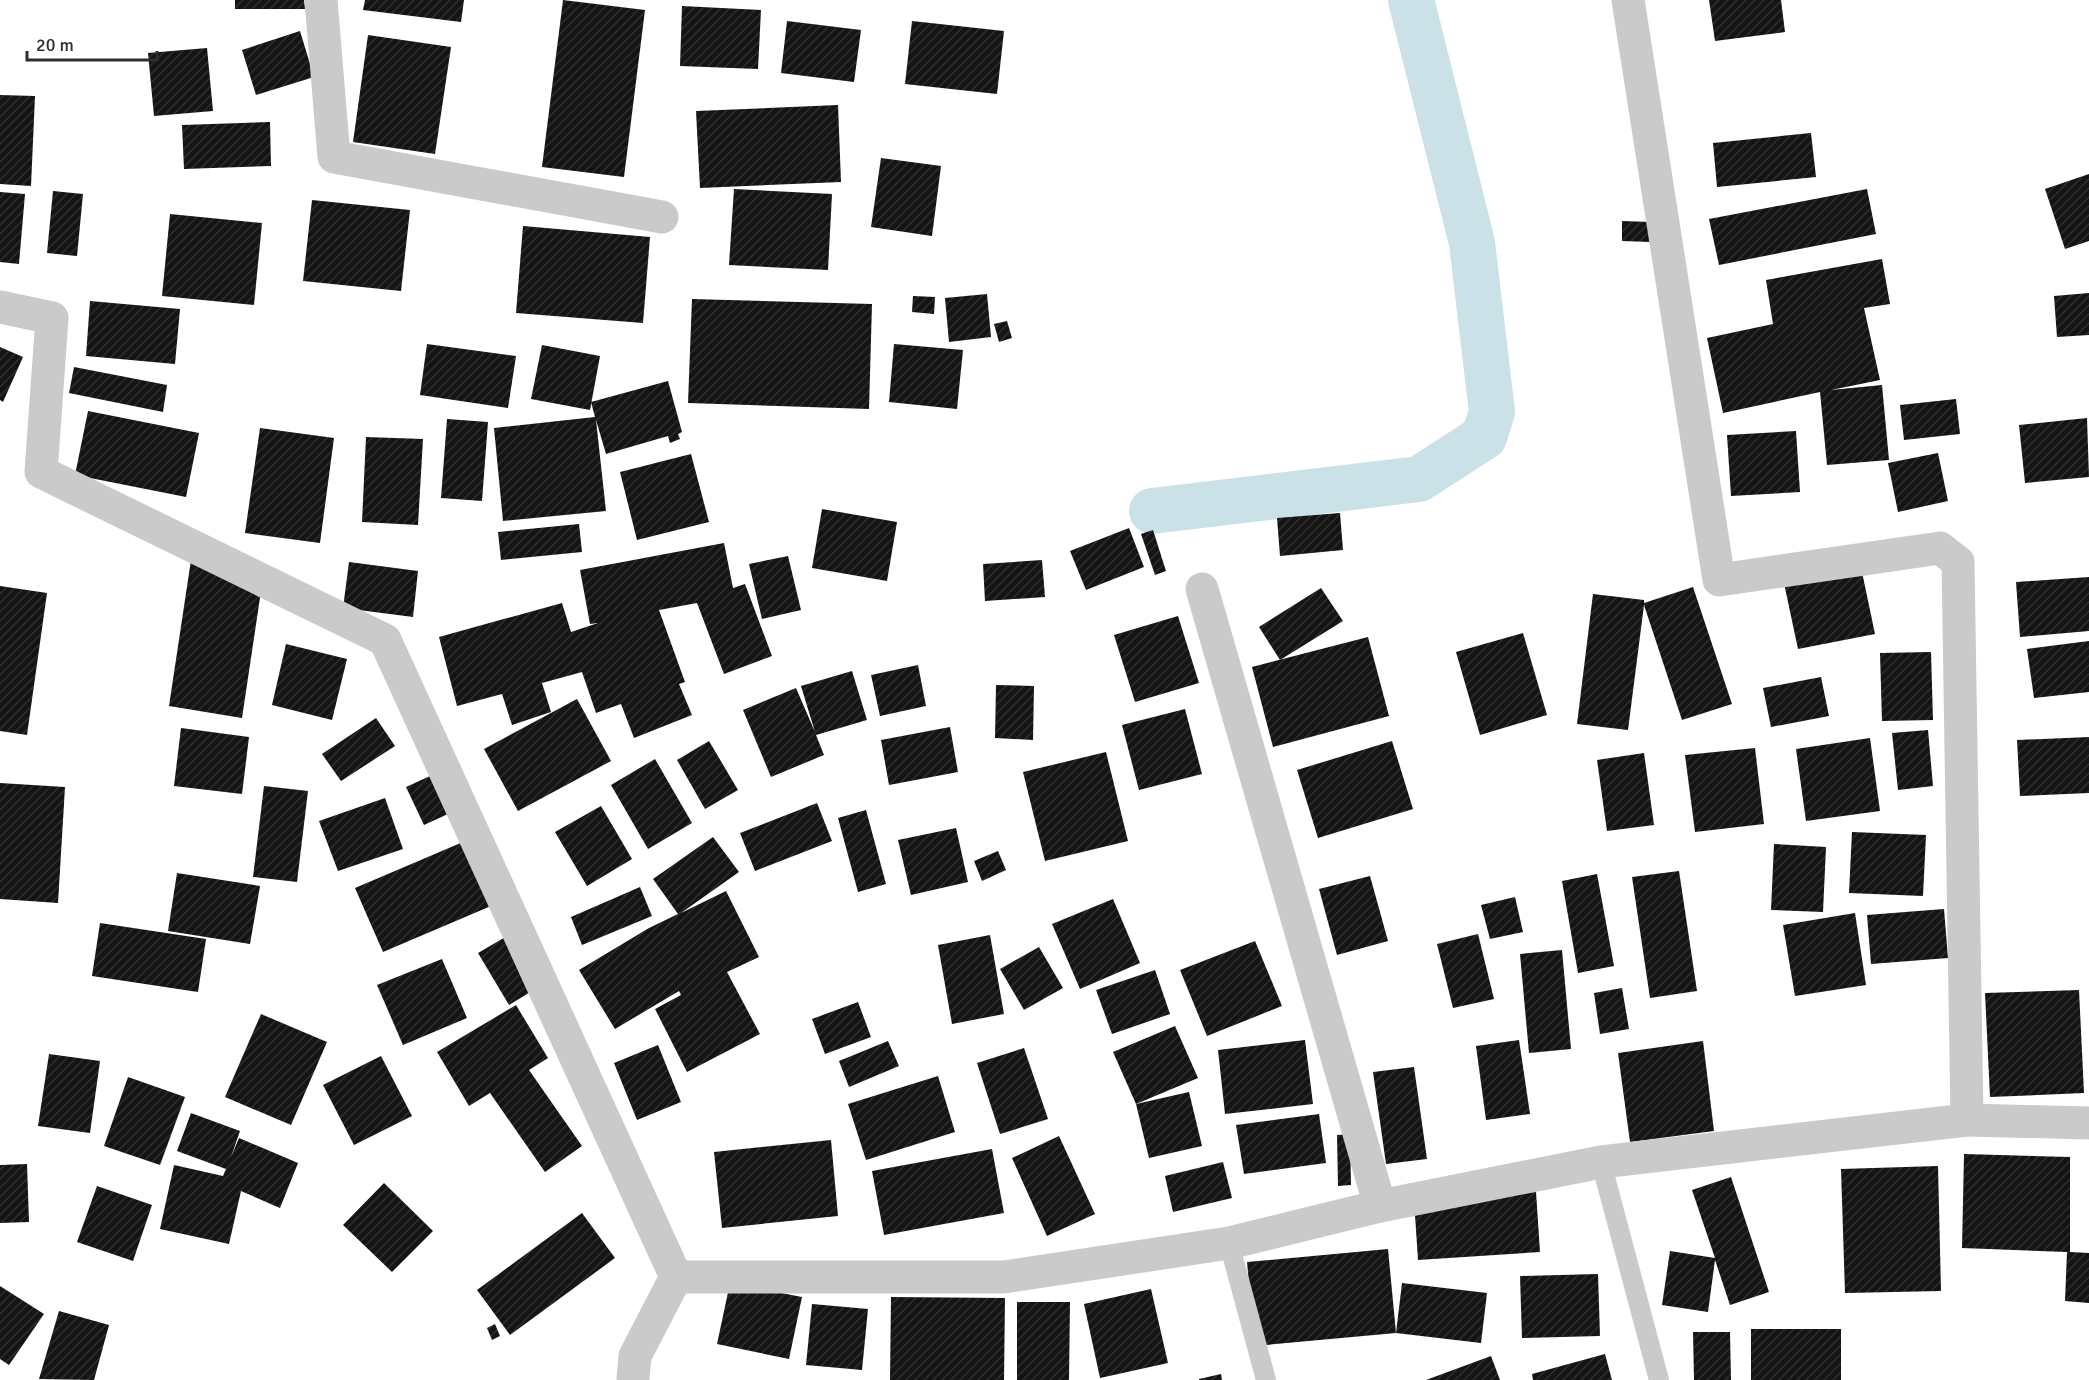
<svg xmlns="http://www.w3.org/2000/svg" width="2089" height="1380" viewBox="0 0 2089 1380" font-family="Signika,sans-serif">
	<style>
		.lines { fill: none; stroke-linecap: round; stroke-linejoin: round }
		.canal { stroke: #cae1e8; stroke-width: 46 }
		.building { fill: url(#building-hatch) }
		.service { stroke: #cacaca; stroke-width: 20 }
		.minor { stroke: #cacaca; stroke-width: 33 }
	</style>
	<defs>
		<pattern id="building-hatch" width="6" height="6" patternUnits="userSpaceOnUse" patternTransform="scale(1.5)"><rect width="6" height="6" fill="#141414"/><path d="M-1 1l2-2M0 6l6-6M5 7l2-2" fill="none" stroke="#2e2e2e"/></pattern>
	</defs>
	<rect width="100%" height="100%" fill="#fff"/>
	<g class="lines">
		<path class="canal" d="M1152,511L1419,479L1484,437L1492,412L1472,243L1411,0"/>
	</g>
	<g class="building">
		<path d="M235,0H304L305,9H235Z"/>
		<path d="M365,0H464L461,22L363,10Z"/>
		<path d="M563,0L645,10L624,177L542,167Z"/>
		<path d="M1709,0H1781L1785,32L1715,41Z"/>
		<path d="M682,6L761,10L758,69L680,66Z"/>
		<path d="M787,21L861,30L854,82L781,73Z"/>
		<path d="M912,21L1004,31L997,94L905,84Z"/>
		<path d="M300,31L314,77L256,95L242,50Z"/>
		<path d="M368,35L451,47L435,154L353,142Z"/>
		<path d="M207,48L213,111L154,116L148,53Z"/>
		<path d="M0,95L35,96L31,186L0,184Z"/>
		<path d="M838,105L841,182L700,188L696,111Z"/>
		<path d="M270,122L271,166L184,169L182,125Z"/>
		<path d="M1811,133L1816,177L1717,187L1713,143Z"/>
		<path d="M881,158L941,166L932,236L871,227Z"/>
		<path d="M2089,174V241L2065,249L2045,189Z"/>
		<path d="M734,189L832,194L828,270L729,265Z"/>
		<path d="M1867,189L1876,234L1719,265L1709,219Z"/>
		<path d="M53,191L83,194L77,256L47,253Z"/>
		<path d="M0,192L25,194L19,264L0,262Z"/>
		<path d="M312,200L410,210L401,291L303,281Z"/>
		<path d="M170,214L262,223L254,305L162,296Z"/>
		<path d="M1622,221L1651,222L1650,242L1622,241Z"/>
		<path d="M523,226L650,237L643,323L516,313Z"/>
		<path d="M1882,259L1890,304L1864,308L1880,380L1831,390L1882,385L1889,460L1827,465L1820,392L1723,413L1707,338L1773,324L1766,280Z"/>
		<path d="M2089,293V335L2057,337L2054,296Z"/>
		<path d="M987,294L991,337L949,342L945,298Z"/>
		<path d="M913,296L935,297L934,314L912,312Z"/>
		<path d="M692,299L872,304L869,409L688,403Z"/>
		<path d="M90,301L180,309L175,364L86,356Z"/>
		<path d="M1007,321L1012,338L999,342L994,324Z"/>
		<path d="M427,344L516,356L508,408L420,395Z"/>
		<path d="M894,344L963,350L957,409L889,402Z"/>
		<path d="M542,345L600,356L590,410L531,399Z"/>
		<path d="M0,347L23,357L3,402L0,400Z"/>
		<path d="M74,367L167,385L163,412L69,393Z"/>
		<path d="M668,381L682,432L678,434L680,439L670,443L668,436L606,454L596,420L606,511L503,521L494,428L595,417L591,402Z"/>
		<path d="M1956,399L1960,434L1904,440L1900,405Z"/>
		<path d="M88,411L199,433L186,497L75,475Z"/>
		<path d="M2087,418L2089,477L2025,483L2019,425Z"/>
		<path d="M447,419L488,422L482,501L441,498Z"/>
		<path d="M260,428L334,438L320,543L245,533Z"/>
		<path d="M1796,431L1800,492L1731,496L1727,435Z"/>
		<path d="M366,437L423,439L418,525L362,522Z"/>
		<path d="M1938,453L1948,501L1898,512L1888,463Z"/>
		<path d="M691,454L709,522L637,540L620,472Z"/>
		<path d="M822,509L897,522L887,581L812,568Z"/>
		<path d="M1340,513L1343,550L1280,556L1277,518Z"/>
		<path d="M579,524L582,552L501,560L498,532Z"/>
		<path d="M1129,528L1144,567L1086,590L1070,551Z"/>
		<path d="M1153,530L1166,571L1155,575L1141,534Z"/>
		<path d="M724,543L733,588L745,584L772,656L724,674L697,603L659,610L685,682L679,684L692,715L634,738L621,704L596,713L582,672L542,683L551,712L512,725L502,694L457,706L439,637L562,603L571,632L598,623L590,624L580,570Z"/>
		<path d="M1858,553L1875,634L1798,649L1781,569Z"/>
		<path d="M788,556L801,610L762,619L749,564Z"/>
		<path d="M191,560L264,571L242,718L169,706Z"/>
		<path d="M1042,560L1045,597L985,601L983,564Z"/>
		<path d="M349,562L418,571L413,617L343,608Z"/>
		<path d="M2089,577V631L2020,637L2016,582Z"/>
		<path d="M0,586L47,593L27,735L0,731Z"/>
		<path d="M1693,587L1732,704L1682,720L1644,605L1628,730L1577,724L1593,594L1644,600V603Z"/>
		<path d="M1321,588L1343,621L1280,660L1259,627Z"/>
		<path d="M1178,616L1199,683L1135,702L1114,635Z"/>
		<path d="M1523,633L1547,715L1480,735L1456,652Z"/>
		<path d="M1368,637L1389,716L1273,747L1252,667Z"/>
		<path d="M2089,641V692L2034,698L2027,649Z"/>
		<path d="M286,644L347,659L332,720L272,705Z"/>
		<path d="M1931,652L1933,720L1882,721L1880,653Z"/>
		<path d="M918,665L926,706L880,716L871,675Z"/>
		<path d="M852,671L867,720L816,735L824,755L771,777L743,710L796,688L815,732L801,686Z"/>
		<path d="M1821,677L1829,716L1771,727L1763,688Z"/>
		<path d="M996,685L1034,686L1033,740L995,738Z"/>
		<path d="M577,699L611,761L518,811L484,749Z"/>
		<path d="M1185,709L1202,774L1139,790L1122,725Z"/>
		<path d="M376,718L395,746L341,781L322,754Z"/>
		<path d="M950,727L958,772L889,785L881,740Z"/>
		<path d="M181,728L249,737L242,794L174,786Z"/>
		<path d="M1928,730L1933,786L1898,790L1892,733Z"/>
		<path d="M2089,737V793L2020,796L2017,740Z"/>
		<path d="M1870,738L1880,811L1806,821L1796,749Z"/>
		<path d="M709,741L738,790L705,809L677,760Z"/>
		<path d="M1392,741L1413,809L1318,838L1297,770Z"/>
		<path d="M1755,748L1764,824L1695,832L1685,755Z"/>
		<path d="M1106,752L1128,841L1045,861L1023,772Z"/>
		<path d="M1644,753L1654,825L1607,831L1597,760Z"/>
		<path d="M655,759L692,823L648,849L611,785Z"/>
		<path d="M430,776L448,814L424,825L406,787Z"/>
		<path d="M0,783L65,787L58,903L0,899Z"/>
		<path d="M264,786L308,791L297,882L253,877Z"/>
		<path d="M385,798L403,849L338,871L319,821Z"/>
		<path d="M817,803L832,841L755,871L740,833Z"/>
		<path d="M601,806L632,859L587,886L555,832Z"/>
		<path d="M866,810L886,884L858,892L838,818Z"/>
		<path d="M956,828L968,882L911,895L898,840Z"/>
		<path d="M1852,832L1926,835L1923,896L1849,893Z"/>
		<path d="M713,837L739,872L681,913L726,891L759,957L727,972L760,1034L687,1072L655,1009L681,995L679,991L615,1029L579,970L649,928L678,914L653,879Z"/>
		<path d="M463,842L491,906L383,952L355,888Z"/>
		<path d="M1774,844L1826,847L1823,912L1771,910Z"/>
		<path d="M998,851L1006,870L982,881L974,861Z"/>
		<path d="M1679,871L1697,991L1650,998L1632,877Z"/>
		<path d="M177,873L260,886L250,944L168,931Z"/>
		<path d="M1597,874L1614,966L1578,973L1562,881Z"/>
		<path d="M1370,876L1388,941L1337,955L1319,889Z"/>
		<path d="M640,887L652,916L582,945L571,917Z"/>
		<path d="M1515,897L1523,932L1490,939L1481,905Z"/>
		<path d="M1113,899L1140,963L1080,989L1052,924Z"/>
		<path d="M1944,909L1948,958L1871,964L1867,915Z"/>
		<path d="M1855,913L1866,985L1795,996L1783,925Z"/>
		<path d="M100,923L206,939L198,992L92,976Z"/>
		<path d="M524,926L555,977L509,1005L478,953Z"/>
		<path d="M1478,934L1494,999L1453,1008L1437,944Z"/>
		<path d="M990,935L1004,1014L952,1024L938,945Z"/>
		<path d="M1255,941L1282,1006L1207,1036L1180,970Z"/>
		<path d="M1039,947L1063,988L1024,1010L1000,969Z"/>
		<path d="M1562,950L1571,1049L1529,1053L1520,954Z"/>
		<path d="M442,959L467,1018L403,1045L377,985Z"/>
		<path d="M1155,970L1170,1014L1112,1034L1096,990Z"/>
		<path d="M1622,988L1629,1029L1600,1034L1594,993Z"/>
		<path d="M2079,990L2084,1093L1990,1097L1985,993Z"/>
		<path d="M858,1002L871,1037L825,1054L812,1019Z"/>
		<path d="M516,1005L548,1058L529,1070L582,1146L545,1172L490,1093L469,1106L437,1052Z"/>
		<path d="M261,1014L327,1042L291,1125L225,1097Z"/>
		<path d="M1175,1026L1198,1078L1136,1104L1113,1052Z"/>
		<path d="M1305,1040L1313,1104L1225,1114L1218,1050Z"/>
		<path d="M1519,1040L1530,1114L1486,1120L1476,1046Z"/>
		<path d="M888,1041L899,1066L849,1087L839,1061Z"/>
		<path d="M1703,1041L1714,1131L1630,1142L1618,1053Z"/>
		<path d="M658,1045L681,1102L637,1120L614,1063Z"/>
		<path d="M1024,1048L1048,1119L1000,1134L977,1063Z"/>
		<path d="M49,1054L100,1061L90,1133L38,1126Z"/>
		<path d="M381,1056L412,1116L354,1145L323,1085Z"/>
		<path d="M1414,1067L1427,1159L1386,1164L1373,1072Z"/>
		<path d="M938,1076L955,1132L866,1160L848,1104Z"/>
		<path d="M128,1077L185,1097L160,1165L104,1146Z"/>
		<path d="M1189,1092L1202,1146L1149,1158L1136,1104Z"/>
		<path d="M191,1113L240,1131L231,1157L239,1138L298,1163L280,1208L241,1191L229,1244L160,1229L174,1165L223,1176L226,1169L177,1151Z"/>
		<path d="M1319,1114L1326,1163L1244,1174L1236,1125Z"/>
		<path d="M1350,1134L1351,1185L1338,1186L1337,1135Z"/>
		<path d="M1059,1136L1095,1214L1047,1236L1012,1158Z"/>
		<path d="M831,1140L838,1216L722,1228L714,1152Z"/>
		<path d="M992,1149L1004,1213L884,1235L872,1171Z"/>
		<path d="M1964,1154L2070,1157V1252L2089,1253V1303L2065,1301L2067,1252L1962,1248Z"/>
		<path d="M1223,1162L1232,1198L1173,1212L1165,1176Z"/>
		<path d="M27,1164L29,1222L0,1223V1165Z"/>
		<path d="M1938,1166L1941,1291L1845,1293L1841,1169Z"/>
		<path d="M1731,1177L1769,1292L1730,1305L1715,1260L1708,1312L1662,1305L1670,1251L1715,1258L1692,1190Z"/>
		<path d="M384,1183L433,1231L392,1272L343,1225Z"/>
		<path d="M97,1186L152,1205L133,1261L77,1242Z"/>
		<path d="M1536,1192L1540,1252L1418,1260L1414,1200Z"/>
		<path d="M582,1213L615,1258L510,1335L477,1290Z"/>
		<path d="M1388,1249L1396,1333L1255,1346L1247,1262Z"/>
		<path d="M1598,1274L1600,1336L1522,1338L1520,1276Z"/>
		<path d="M730,1283L802,1297L789,1359L717,1344Z"/>
		<path d="M1402,1283L1487,1293L1481,1343L1396,1333Z"/>
		<path d="M0,1286L44,1314L9,1365L0,1359Z"/>
		<path d="M1151,1289L1168,1363L1100,1378L1084,1304Z"/>
		<path d="M891,1297L1005,1298L1004,1380H890Z"/>
		<path d="M1017,1302H1070L1069,1380H1017Z"/>
		<path d="M812,1304L868,1309L862,1370L806,1365Z"/>
		<path d="M59,1311L109,1325L94,1380L39,1379Z"/>
		<path d="M495,1324L500,1336L492,1340L487,1328Z"/>
		<rect x="1751" y="1329" width="90" height="51"/>
		<path d="M1693,1332H1730L1731,1380H1694Z"/>
		<path d="M1605,1354L1612,1380H1533L1532,1374Z"/>
		<path d="M1491,1356L1500,1380H1426Z"/>
		<path d="M1221,1374L1222,1380H1199V1379Z"/>
	</g>
	<g class="lines">
		<g class="service">
			<path d="M1601,1162L1659,1380"/>
			<path d="M1229,1243L1266,1380"/>
		</g>
		<g class="minor">
			<path d="M321,0L334,157L662,217"/>
			<path d="M0,307L52,318L41,472L385,640L676,1277L635,1356L633,1380"/>
			<path d="M1202,589L1380,1206"/>
			<path d="M1967,1120L2089,1123"/>
			<path d="M676,1277H1004L1229,1243L1380,1206L1601,1162L1967,1120L1958,562L1940,548L1719,580L1628,0"/>
		</g>
	</g>
	<path d="M27 51v9h130v-9" fill="none" stroke="#2d2d2d" stroke-width="3"/>
	<text x="36" y="51" font-size="18" fill="#2d2d2d" stroke="#ffffff" stroke-width="4.5" paint-order="stroke">20 m</text>
</svg>
